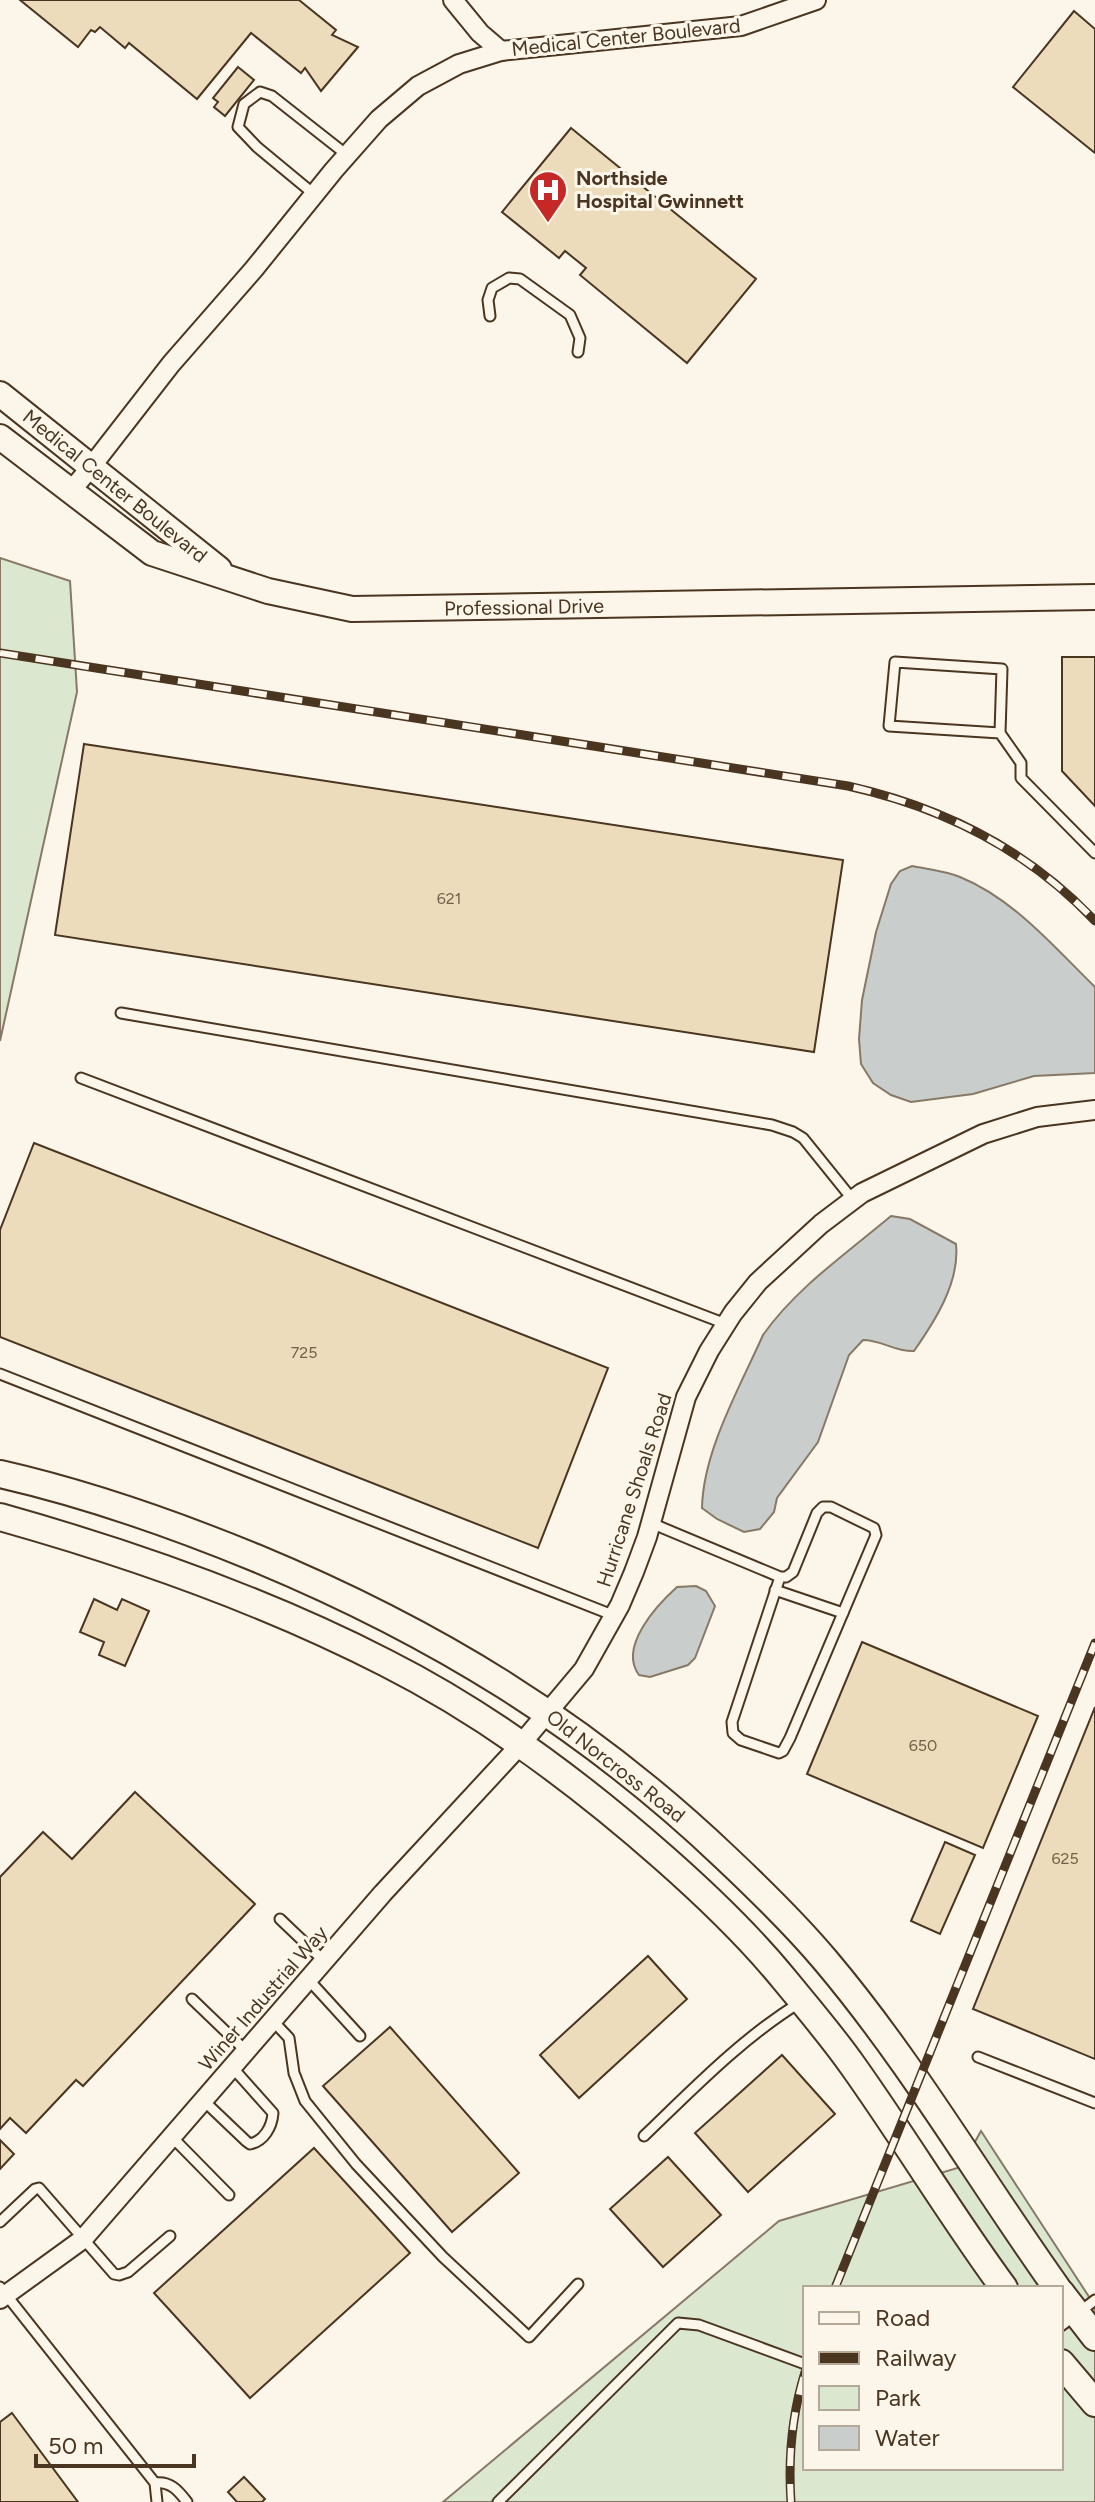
<svg xmlns="http://www.w3.org/2000/svg" width="1095" height="2502" viewBox="0 0 1095 2502" font-family="Figtree,sans-serif">
	<style>
		.green { fill: #dce7d0; stroke: #887966; stroke-width: 2; fill-rule: evenodd }
		.water { fill: #c9cecd; stroke: #887966; stroke-width: 2 }
		.building { fill: #ecdcbc; stroke: #4a3520; stroke-width: 2 }
		.lines { fill: none; stroke-linecap: round; stroke-linejoin: round }
		.service-casing { stroke: #4a3520; stroke-width: 13 }
		.minor-casing { stroke: #4a3520; stroke-width: 22 }
		.tertiary-casing { stroke: #4a3520; stroke-width: 28 }
		.secondary-casing { stroke: #4a3520; stroke-width: 30 }
		.service { stroke: #fbf6e9; stroke-width: 9 }
		.minor { stroke: #fbf6e9; stroke-width: 18 }
		.tertiary { stroke: #fbf6e9; stroke-width: 24 }
		.secondary { stroke: #fbf6e9; stroke-width: 26 }
		.rail-casing { stroke: #4a3520; stroke-width: 9 }
		.rail { stroke: #fbf6e9; stroke-width: 6; stroke-dasharray: 18; stroke-linecap: butt }
		.labels { text-anchor: middle; dominant-baseline: central; stroke-width: 6; stroke-linejoin: round; paint-order: stroke }
		.number-label { font-size: 16px; fill: #725f47 }
		.street-label { font-size: 20px; fill: #4a3520; stroke: #fbf6e9 }
		.poi-label { font-size: 20px; font-weight: bold; fill: #4a3520; stroke: #fbf6e9; text-anchor: start }
	</style>
	<rect width="100%" height="100%" fill="#fbf6e9"/>
	<g class="green">
		<path d="M0,558L70,581L77,692L0,1041Z"/>
		<path d="M981,2131L1095,2306V2502H443L779,2221L961,2167ZM805,2288H1061V2468H805Z"/>
	</g>
	<g class="water">
		<path d="M912,866C927,869 946,871 960,877C1014,899 1055,948 1095,987V1073L1034,1076L973,1094L911,1102L891,1095L873,1083L861,1064L859,1039L862,1000L876,932L891,884L900,871Z"/>
		<path d="M891,1216L910,1219L956,1244C960,1282 935,1321 914,1351C895,1352 882,1340 863,1340L849,1355L818,1442L777,1498L774,1512L760,1529L744,1532L717,1519L702,1508C703,1451 740,1387 763,1335C796,1288 847,1253 891,1216Z"/>
		<path d="M696,1586L706,1591L715,1606L695,1658L688,1665L650,1677L639,1675C618,1647 657,1605 677,1587Z"/>
	</g>
	<g class="building">
		<path d="M20,0H299L336,30L332,35L358,47L321,91L305,68L301,73L251,33L197,99L129,43L125,48L100,27L95,32L91,30L78,47Z"/>
		<path d="M1074,11L1095,29V153L1013,87Z"/>
		<path d="M238,67L254,80L225,116L214,107L218,102L213,98Z"/>
		<path d="M571,128L756,279L687,363L580,275L586,268L565,251L559,258L502,212Z"/>
		<path d="M1062,657H1095V806L1062,771Z"/>
		<path d="M84,744L843,860L814,1052L55,935Z"/>
		<path d="M34,1143L608,1368L538,1548L0,1337V1230Z"/>
		<path d="M94,1599L117,1610L122,1599L149,1611L125,1666L99,1655L104,1642L80,1632Z"/>
		<path d="M862,1642L1038,1716L983,1848L807,1774Z"/>
		<path d="M1095,1707V2059L973,2009Z"/>
		<path d="M135,1792L255,1904L83,2086L76,2080L26,2133L10,2118L0,2129V1877L43,1832L72,1859Z"/>
		<path d="M945,1842L975,1855L940,1934L911,1921Z"/>
		<path d="M648,1956L687,1999L579,2098L540,2055Z"/>
		<path d="M390,2027L519,2173L452,2232L323,2086Z"/>
		<path d="M782,2055L835,2114L748,2192L695,2133Z"/>
		<path d="M0,2140L14,2154L0,2169Z"/>
		<path d="M314,2148L410,2253L250,2398L154,2293Z"/>
		<path d="M668,2157L721,2215L663,2267L610,2209Z"/>
		<path d="M12,2413L78,2502H0V2422Z"/>
		<path d="M244,2477L265,2499L262,2502H237L228,2492Z"/>
	</g>
	<g class="lines">
		<g class="service-casing">
			<g id="service">
				<path d="M315,195L257,147L238,127L244,104L260,92L272,96L347,155"/>
				<path d="M490,316L488,300L492,288L509,278L520,279L570,315L580,338L578,352"/>
				<path d="M1000,733L889,726L895,662L1002,669L1000,733L1021,763V778L1095,853"/>
				<path d="M121,1013L772,1125L793,1132L803,1138L853,1200"/>
				<path d="M81,1078L726,1324"/>
				<path d="M0,1374L615,1616"/>
				<path d="M651,1523L780,1577H786L793,1572L817,1513L823,1507H831L874,1528L876,1535L790,1738L783,1751L779,1753L741,1740L733,1733L732,1722L780,1577"/>
				<path d="M775,1590L843,1613"/>
				<path d="M280,1919L324,1961"/>
				<path d="M308,1979L360,2036"/>
				<path d="M192,1999L246,2051"/>
				<path d="M273,2021L289,2038L294,2073L305,2101L356,2164L443,2257L529,2337L578,2284"/>
				<path d="M978,2057L1095,2103"/>
				<path d="M203,2100L246,2141L250,2144C264,2141 272,2127 273,2113L232,2067"/>
				<path d="M644,2136C693,2089 741,2039 799,2003"/>
				<path d="M172,2137L229,2195"/>
				<path d="M0,2222L35,2189L39,2188L114,2274L119,2275L128,2272L170,2236"/>
				<path d="M0,2287L155,2483L157,2502"/>
				<path d="M1061,2326L1095,2300"/>
				<path d="M155,2483C170,2481 178,2490 187,2502"/>
				<path d="M498,2502L678,2323L699,2325L805,2364"/>
			</g>
		</g>
		<g class="minor-casing">
			<g id="minor">
				<path d="M453,0L480,33L501,51"/>
				<path d="M70,492L91,467L171,364L254,269L334,170L379,119L418,86L459,64L501,51L741,26L816,0"/>
				<path d="M0,2299L83,2239L383,1893L521,1744L584,1669L620,1605L634,1572L647,1537L686,1397L709,1351L733,1313L758,1282L821,1224L862,1193L983,1134L1037,1117L1095,1110"/>
			</g>
		</g>
		<g class="tertiary-casing">
			<g id="tertiary">
				<path d="M0,394L219,569"/>
				<path d="M0,437L152,553L268,591L352,609L1095,597"/>
			</g>
		</g>
		<g class="secondary-casing">
			<g id="secondary">
				<path d="M0,1474C88,1494 173,1524 256,1558C434,1632 585,1724 725,1857C760,1890 795,1924 826,1961C912,2063 980,2180 1057,2288"/>
				<path d="M0,1517C132,1554 263,1600 386,1663C487,1714 579,1783 664,1858C706,1895 748,1935 784,1979C807,2007 832,2036 853,2066C905,2139 951,2216 1004,2288"/>
				<path d="M1061,2293L1095,2337"/>
				<path d="M1061,2363L1095,2403"/>
			</g>
		</g>
		<use href="#service" class="service"/>
		<use href="#minor" class="minor"/>
		<use href="#tertiary" class="tertiary"/>
		<use href="#secondary" class="secondary"/>
		<g class="rail-casing">
			<g id="rail">
				<path d="M0,653L848,786C942,807 1028,850 1095,921"/>
				<path d="M835,2288L1095,1643"/>
				<path d="M791,2502C788,2458 792,2414 805,2372"/>
			</g>
		</g>
		<use href="#rail" class="rail"/>
	</g>
	<defs>
		<g id="hospital-pin" transform="scale(2)"><path d="M0 17L-7.5 6A9.5 9.5 0 1 1 7.5 6Z" fill="#c62828" stroke="#fbf6e9"/><path d="M-5-5h3v3.5h4V-5h3V5h-3V1.5h-4V5h-3Z" fill="#fff"/></g>
	</defs>
	<g fill-rule="evenodd">
		<use href="#hospital-pin" x="548" y="190"/>
	</g>
	<g class="labels">
		<g class="number-label">
			<text x="449" y="898">621</text>
			<text x="304" y="1352">725</text>
			<text x="923" y="1745">650</text>
			<text x="1065" y="1858">625</text>
		</g>
		<g class="street-label">
			<text transform="translate(626 37) rotate(-6)">Medical Center Boulevard</text>
			<text transform="translate(115 486) rotate(39)">Medical Center Boulevard</text>
			<text transform="translate(524 607) rotate(-1)">Professional Drive</text>
			<text transform="translate(634 1490) rotate(-72)">Hurricane Shoals Road</text>
			<text transform="translate(616 1766) rotate(38)">Old Norcross Road</text>
			<text transform="translate(263 1998) rotate(-49)">Winer Industrial Way</text>
		</g>
		<g class="poi-label">
			<text x="576" y="178">Northside<tspan x="576" dy="23">Hospital Gwinnett</tspan></text>
		</g>
	</g>
	<rect x="803" y="2286" width="260" height="184" fill="#fbf6e9" stroke="#b4a999" stroke-width="2"/>
	<rect x="819" y="2312" width="40" height="12" fill="#fbf6e9" stroke="#b4a999" stroke-width="2"/>
	<text x="875" y="2326" font-size="24" fill="#4a3520">Road</text>
	<rect x="819" y="2352" width="40" height="12" fill="#4a3520" stroke="#b4a999" stroke-width="2"/>
	<text x="875" y="2366" font-size="24" fill="#4a3520">Railway</text>
	<rect x="819" y="2386" width="40" height="24" fill="#dce7d0" stroke="#b4a999" stroke-width="2"/>
	<text x="875" y="2406" font-size="24" fill="#4a3520">Park</text>
	<rect x="819" y="2426" width="40" height="24" fill="#c9cecd" stroke="#b4a999" stroke-width="2"/>
	<text x="875" y="2446" font-size="24" fill="#4a3520">Water</text>
	<path d="M36 2454v12h158v-12" fill="none" stroke="#4a3520" stroke-width="4"/>
	<text x="48" y="2454" font-size="24" fill="#4a3520" stroke="#fbf6e9" stroke-width="6" paint-order="stroke">50 m</text>
</svg>
